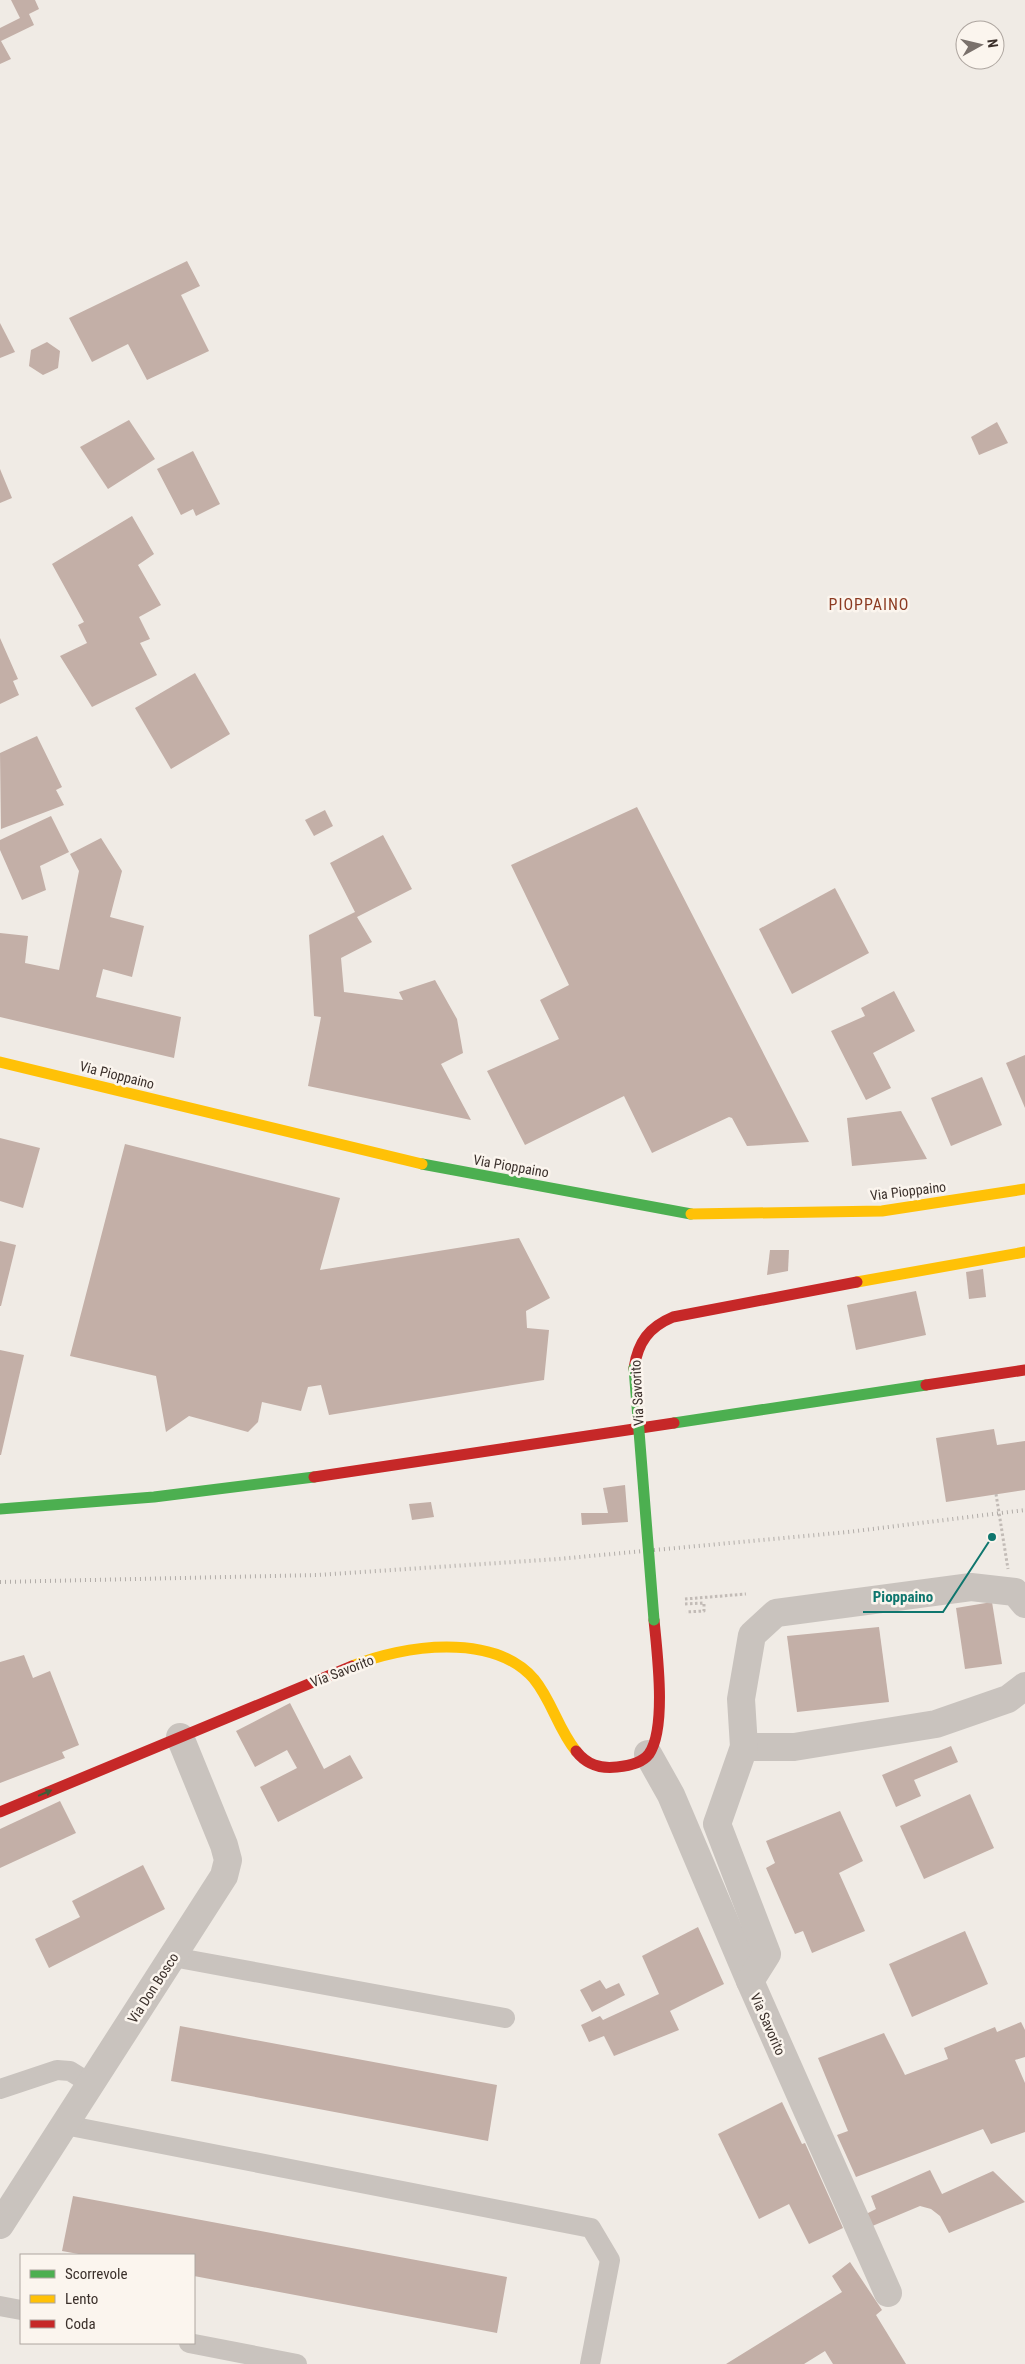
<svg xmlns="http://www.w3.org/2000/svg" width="1025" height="2364" viewBox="0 0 1025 2364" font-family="'Roboto Condensed',sans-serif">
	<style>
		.building { fill: #c3afa7 }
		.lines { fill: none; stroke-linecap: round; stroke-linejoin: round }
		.path { stroke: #c2bbb6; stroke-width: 3; stroke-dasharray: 2.5 2.5; stroke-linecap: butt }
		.lane { stroke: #c9c3be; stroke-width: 20 }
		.street { stroke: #c9c3be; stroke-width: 28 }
		.fast { stroke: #4caf50; stroke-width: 11 }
		.slow { stroke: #ffc107; stroke-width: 11 }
		.jam { stroke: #c62828; stroke-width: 11 }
		.rail { stroke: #b1aca8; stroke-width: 4; stroke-dasharray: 1 4; stroke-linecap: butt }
		.path-bridge { stroke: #c2bbb6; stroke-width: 3; stroke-dasharray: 2.5 2.5; stroke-linecap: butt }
		.fast-bridge { stroke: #4caf50; stroke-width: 11 }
		.oneway { fill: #415c38 }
		.labels { text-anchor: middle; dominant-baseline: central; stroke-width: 5; stroke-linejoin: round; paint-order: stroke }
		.street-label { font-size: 14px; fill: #3b302b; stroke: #fbf5ee }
		.quarter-label { font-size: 16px; letter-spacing: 1px; fill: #8c3b22; stroke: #fbf5ee }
		.leader { fill: none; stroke: #0f766e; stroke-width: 2 }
		.callout-dot { fill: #0f766e; stroke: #fbf5ee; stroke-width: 2 }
		.callout-label { font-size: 15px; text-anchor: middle; font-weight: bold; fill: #0f766e; stroke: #fbf5ee; stroke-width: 5; stroke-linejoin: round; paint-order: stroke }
	</style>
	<rect width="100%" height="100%" fill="#f0ebe5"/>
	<g class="building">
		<path d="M11,0H35L39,9L29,14L34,25L1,41L11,59L0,64V28L20,18Z"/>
		<path d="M187,261L200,286L181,295L209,351L147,380L128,344L92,362L69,318Z"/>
		<path d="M0,323L15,352L0,358Z"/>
		<path d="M47,342L60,351L58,368L43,375L29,366L31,350Z"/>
		<path d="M129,420L155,459L108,489L80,447Z"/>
		<path d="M997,422L1008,443L979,455L971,437Z"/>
		<path d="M193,451L220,504L196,516L193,509L181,515L157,469Z"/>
		<path d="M0,469L12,498L0,503Z"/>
		<path d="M132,516L154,554L138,565L161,605L139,617L150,639L140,643L157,675L92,707L60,656L87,643L78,625L84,622L52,564Z"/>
		<path d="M0,638L18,679L13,681L19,695L0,704Z"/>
		<path d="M195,673L230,734L171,769L135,708Z"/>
		<path d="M37,736L62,787L56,790L64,805L1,829L0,753Z"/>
		<path d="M637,807L809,1142L747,1146L732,1118L729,1117L652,1153L624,1096L525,1145L487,1071L559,1039L540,1000L569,985L511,865Z"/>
		<path d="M325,810L333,826L314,836L305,820Z"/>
		<path d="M51,816L69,852L40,866L46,890L22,900L0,850V840Z"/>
		<path d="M383,835L412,889L357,917L372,942L341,958L344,992L403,1000L399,992L435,980L457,1019L463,1053L441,1064L471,1120L308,1086L321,1017L314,1016L309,935L355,912L330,863Z"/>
		<path d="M101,838L122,871L110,917L144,926L132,977L103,969L96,997L181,1017L174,1058L0,1017V933L28,936L25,963L59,970L79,871L70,854Z"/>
		<path d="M835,888L869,953L792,994L759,929Z"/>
		<path d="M894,991L915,1031L873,1053L891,1088L866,1100L831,1031L865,1016L861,1008Z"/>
		<path d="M1025,1055V1108L1006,1063Z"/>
		<path d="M982,1077L1002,1125L951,1146L931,1098Z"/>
		<path d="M901,1111L927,1159L852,1166L847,1118Z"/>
		<path d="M0,1138L40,1148L23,1208L0,1201Z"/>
		<path d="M125,1144L340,1198L320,1270L519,1238L550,1298L526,1311L527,1328L549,1330L544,1380L329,1415L321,1385L308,1387L301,1411L262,1402L258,1422L248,1432L189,1416L166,1432L156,1376L70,1356Z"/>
		<path d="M0,1241L16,1245L1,1306H0Z"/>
		<path d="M770,1250H789L788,1271L767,1275Z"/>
		<path d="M983,1269L986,1297L969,1299L966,1272Z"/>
		<path d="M916,1291L926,1335L856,1350L847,1305Z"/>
		<path d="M0,1350L24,1355L1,1455H0Z"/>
		<path d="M994,1429L997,1445L1025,1441V1490L946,1502L936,1438Z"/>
		<path d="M625,1485L628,1522L582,1525L581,1513H608L603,1488Z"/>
		<path d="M431,1502L434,1517L412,1520L409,1504Z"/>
		<path d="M992,1602L1002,1664L965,1669L956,1608Z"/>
		<path d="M879,1627L889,1702L797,1712L787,1636Z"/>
		<path d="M24,1655L33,1678L50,1671L79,1745L62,1752L65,1758L0,1783V1662Z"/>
		<path d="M290,1703L324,1769L350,1755L363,1778L278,1822L260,1787L297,1768L287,1750L255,1767L236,1731Z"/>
		<path d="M951,1746L958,1762L914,1780L921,1796L896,1807L882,1775Z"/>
		<path d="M970,1794L994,1848L924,1879L900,1826Z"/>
		<path d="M60,1801L76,1833L0,1868V1829Z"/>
		<path d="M840,1811L863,1861L839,1873L865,1931L812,1953L803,1931L795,1934L766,1868L775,1863L766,1841Z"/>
		<path d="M143,1865L165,1909L49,1968L35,1939L80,1917L72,1901Z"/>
		<path d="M698,1927L724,1984L670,2011L679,2030L614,2056L604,2036L589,2042L581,2025L600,2016L603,2020L659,1994L642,1956Z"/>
		<path d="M965,1931L988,1984L912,2017L889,1964Z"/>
		<path d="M600,1980L606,1989L619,1983L625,1995L592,2012L580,1990Z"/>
		<path d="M1021,2022L1025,2030V2057L1015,2060L1025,2083V2132L991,2144L983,2129L856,2177L837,2135L848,2131L818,2058L884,2033L905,2075L948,2059L944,2048L995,2027L997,2032Z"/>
		<path d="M180,2026L497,2085L488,2141L171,2081Z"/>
		<path d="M782,2102L802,2144L805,2143L843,2228L809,2244L789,2204L759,2219L718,2134Z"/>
		<path d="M930,2170L942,2194L993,2171L1025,2202L949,2233L940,2216L931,2209L920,2206L870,2227L864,2215L876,2209L871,2196Z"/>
		<path d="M73,2196L507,2277L497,2333L194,2276V2255H84L62,2251Z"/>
		<path d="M850,2262L882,2310L876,2315L906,2364H833L825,2351L804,2364H726L842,2292L832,2276Z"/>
	</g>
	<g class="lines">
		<g class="path">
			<path d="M685,1599L746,1594"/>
			<path d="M685,1604L704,1603V1611L686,1612"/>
		</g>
		<g class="lane">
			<path d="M173,1957L505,2018"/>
			<path d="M0,2089L57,2070L70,2071L91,2084"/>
			<path d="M65,2125L591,2228L610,2260L590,2364"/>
			<path d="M0,2306L21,2310"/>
			<path d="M189,2343L297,2364"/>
		</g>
		<g class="street">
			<path d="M744,1747H794L936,1724L1008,1699L1025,1686"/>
			<path d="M648,1754L671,1795L750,1981L888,2293"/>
			<path d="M750,1981L767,1954L717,1824L744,1747L741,1699L752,1635L776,1613L971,1587L1015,1592L1025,1604"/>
			<path d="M0,2225L224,1876L228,1860L224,1845L180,1737"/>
		</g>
		<g class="fast">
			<path d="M422,1164L691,1214"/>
			<path d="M674,1423L926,1385"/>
			<path d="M0,1509L154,1497L314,1477"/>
		</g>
		<g class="slow">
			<path d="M0,1062L422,1164"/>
			<path d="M691,1214L882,1211L1025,1189"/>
			<path d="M857,1282L1025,1252"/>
			<path d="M352,1666C403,1645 493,1632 534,1679C552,1701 558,1729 576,1751"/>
		</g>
		<g class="jam">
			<path d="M634,1368C638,1342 649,1327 673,1317L857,1282"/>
			<path d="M926,1385L1025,1370"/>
			<path d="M314,1477L674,1423"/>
			<path d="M576,1751C587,1765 600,1769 617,1767C628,1766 642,1763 649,1754C667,1728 657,1652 654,1620"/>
			<path d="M0,1812L352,1666"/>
		</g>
		<path class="rail" d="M0,1582L317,1575L558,1559L848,1532L1025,1510"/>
		<path class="path-bridge" d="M996,1494L1008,1569"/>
		<path class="fast-bridge" d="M634,1368L654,1620"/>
	</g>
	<defs><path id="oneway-solid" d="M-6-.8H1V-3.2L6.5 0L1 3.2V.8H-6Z" transform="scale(1.25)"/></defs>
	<use class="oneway" href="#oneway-solid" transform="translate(45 1793) rotate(-23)"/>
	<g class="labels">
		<g class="street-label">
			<text transform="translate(117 1075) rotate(14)">Via Pioppaino</text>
			<text transform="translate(511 1166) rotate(10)">Via Pioppaino</text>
			<text transform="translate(908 1191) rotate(-7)">Via Pioppaino</text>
			<text transform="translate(637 1393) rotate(-93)">Via Savorito</text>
			<text transform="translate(342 1671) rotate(-21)">Via Savorito</text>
			<text transform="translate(153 1988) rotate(-57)">Via Don Bosco</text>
			<text transform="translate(768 2024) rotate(66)">Via Savorito</text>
		</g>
		<g class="quarter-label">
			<text x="869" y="604">PIOPPAINO</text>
		</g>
	</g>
	<path class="leader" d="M992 1537L943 1612H863"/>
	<circle class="callout-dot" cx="992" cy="1537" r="5"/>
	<g class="callout-label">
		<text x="903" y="1602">Pioppaino</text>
	</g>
	<rect x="20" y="2254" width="175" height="90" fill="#fbf5ee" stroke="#aea6a0"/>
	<rect x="30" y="2270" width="25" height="8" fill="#4caf50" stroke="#aea6a0"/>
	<text x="65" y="2279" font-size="15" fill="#3b302b">Scorrevole</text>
	<rect x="30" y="2295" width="25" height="8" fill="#ffc107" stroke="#aea6a0"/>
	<text x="65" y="2304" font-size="15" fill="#3b302b">Lento</text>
	<rect x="30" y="2320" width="25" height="8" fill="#c62828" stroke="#aea6a0"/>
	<text x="65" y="2329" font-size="15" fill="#3b302b">Coda</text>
	<g transform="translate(980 45) rotate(82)"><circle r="24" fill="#fbf5ee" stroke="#aea6a0"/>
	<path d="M0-4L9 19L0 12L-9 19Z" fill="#7a716c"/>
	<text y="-8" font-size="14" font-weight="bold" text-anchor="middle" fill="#3b302b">N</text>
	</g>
</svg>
